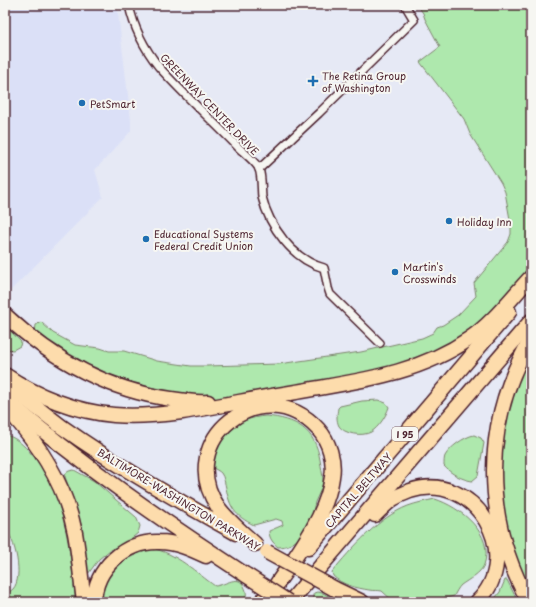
<svg xmlns="http://www.w3.org/2000/svg" width="536" height="607" viewBox="0 0 536 607" font-family="'Playpen Sans',sans-serif">
	<style>
		.built { fill: #dbe0f7 }
		.green { fill: #aee8ad; stroke: #7c846c }
		.lines { fill: none; stroke-linecap: round; stroke-linejoin: round }
		.street-casing { stroke: #4a1f2b; stroke-width: 10 }
		.highway-casing { stroke: #4a1f2b; stroke-width: 17 }
		.street { stroke: #f6f6f2; stroke-width: 7 }
		.highway { stroke: #fddcac; stroke-width: 14 }
		.highway-bridge-casing { stroke: #4a1f2b; stroke-width: 17; stroke-linecap: butt }
		.highway-bridge { stroke: #fddcac; stroke-width: 14 }
		.poi-dot { fill: #1f6fb2; stroke: #f6f6f2; stroke-width: 1.5 }
		.labels { text-anchor: middle; dominant-baseline: central; stroke-width: 4; stroke-linejoin: round; paint-order: stroke }
		.shield { fill: #f6f6f2; stroke: #7e6067; stroke-width: 1 }
		.shield-label { font-size: 9px; font-weight: bold; fill: #4a1f2b }
		.poi-label { font-size: 10px; fill: #4a1f2b; stroke: #f6f6f2; text-anchor: start }
		.street-label { font-size: 10px; fill: #4a1f2b; stroke: #f6f6f2 }
	</style>
	<rect width="100%" height="100%" fill="#e6e9f5"/>
	<filter id="ink" filterUnits="userSpaceOnUse"><feTurbulence type="fractalNoise" baseFrequency=".025" numOctaves="2"/><feDisplacementMap in="SourceGraphic" scale="8" xChannelSelector="R" yChannelSelector="G"/><feConvolveMatrix kernelMatrix="1 2 1 2 8 2 1 2 1" color-interpolation-filters="sRGB"/></filter>
	<g filter="url(#ink)">
		<path class="built" d="M5,5H117L131,120V131L95,170L103,197L5,296Z"/>
		<g class="green">
			<path d="M417,5H531V274L501,309L431,361L204,402L103,381L35,333L36,325L41,322L53,333L75,345L100,348L109,351H124L157,361L191,366H207L279,364L361,352L422,338L433,333L437,327L443,325L458,315L476,296L474,283L508,242L511,234V225L505,192L501,183L470,134L464,119L420,62L440,47L425,19L423,13Z"/>
			<path d="M5,325L21,342L20,346L13,350L5,349Z"/>
			<path d="M531,347V592L519,566L504,515L500,471L505,414Z"/>
			<path d="M378,400L386,403L389,407C386,416 379,427 371,432C362,437 344,434 339,426C336,420 337,414 338,408L340,406L362,401Z"/>
			<path d="M266,416C296,419 315,429 320,460C321,467 323,474 323,481C322,489 318,495 315,502C314,506 313,512 312,516C306,532 296,547 278,547C273,543 269,538 269,531L283,525L282,521L276,519L254,525C235,516 230,508 226,488C225,484 224,477 221,473C219,471 215,469 213,468C212,436 237,418 266,416Z"/>
			<path d="M5,435C15,437 21,443 28,450C65,489 70,550 76,602H5V594C7,593 11,591 13,589C24,577 15,539 5,528Z"/>
			<path d="M474,435L481,438L484,443L478,476L472,481C461,479 451,474 444,466C444,463 444,458 445,456C450,447 464,437 474,435Z"/>
			<path d="M74,470L94,481L136,517L140,526L138,533L127,542L110,550L99,559L88,574L82,528L73,498L65,477L66,473L69,471Z"/>
			<path d="M435,499C460,507 495,534 484,565C481,573 468,580 461,585C458,588 456,592 454,596L430,602H394L382,591C378,590 373,591 369,590C357,588 342,585 333,576L332,572C351,549 379,517 408,506C416,503 426,501 435,499Z"/>
			<path d="M152,549C174,551 198,574 215,586C226,585 238,574 244,586C247,592 247,596 244,602H101C103,570 124,557 152,549Z"/>
			<path d="M505,580H507L518,602H492L500,592Z"/>
			<path d="M317,592L323,593L339,602H313V595L314,593Z"/>
		</g>
		<g class="lines">
			<g class="street-casing">
				<g id="street">
					<path d="M129,5C134,29 144,48 159,67C184,95 212,120 238,147C243,152 257,163 259,169C262,177 261,188 262,197C269,226 293,260 324,268L328,288L330,294L380,343"/>
					<path d="M259,169L319,113L414,20L405,5"/>
				</g>
			</g>
			<g class="highway-casing">
				<g id="highway">
					<path d="M5,315C52,359 108,390 171,399C183,401 196,403 208,402"/>
					<path d="M5,375C36,396 77,412 114,415C137,417 159,415 182,412C220,406 258,398 296,392C356,381 417,375 469,339C493,323 511,298 531,277"/>
					<path d="M7,384C25,399 44,413 62,427C117,466 177,500 236,533"/>
					<path d="M5,399C80,464 163,521 246,575"/>
					<path d="M11,413C41,447 66,487 75,533C79,555 81,579 84,602"/>
					<path d="M375,515C380,510 385,505 390,501C396,496 403,494 410,491C474,469 526,555 477,602"/>
					<path d="M255,544C242,532 228,521 218,507C173,441 262,369 318,429C329,441 335,461 332,477C327,514 299,552 278,582"/>
					<path d="M308,548L509,312"/>
					<path d="M333,588L362,602"/>
					<path d="M94,602C95,568 125,541 159,542C176,542 191,549 206,556"/>
					<path d="M261,602L278,583"/>
					<path d="M290,602L531,321"/>
					<path d="M529,602C482,517 482,423 531,339"/>
				</g>
			</g>
			<use href="#street" class="street"/>
			<use href="#highway" class="highway"/>
			<g class="highway-bridge-casing">
				<g id="highway-bridge">
					<path d="M267,552L333,588"/>
					<path d="M246,575L288,602"/>
				</g>
			</g>
			<use href="#highway-bridge" class="highway-bridge"/>
		</g>
	</g>
	<g class="poi-dot">
		<path d="M311 75h4v4h4v4h-4v4h-4v-4h-4v-4h4z"/>
		<circle cx="82" cy="103" r="4"/>
		<circle cx="449" cy="221" r="4"/>
		<circle cx="146" cy="239" r="4"/>
		<circle cx="395" cy="272" r="4"/>
	</g>
	<g class="labels">
		<rect class="shield" x="392" y="427" width="26" height="14" rx="3"/>
		<g class="shield-label">
			<text x="405" y="434">I 95</text>
		</g>
		<g class="poi-label">
			<text x="322" y="75">The Retina Group<tspan x="322" dy="12">of Washington</tspan></text>
			<text x="90" y="103">PetSmart</text>
			<text x="457" y="221">Holiday Inn</text>
			<text x="154" y="233">Educational Systems<tspan x="154" dy="12">Federal Credit Union</tspan></text>
			<text x="403" y="266">Martin's<tspan x="403" dy="12">Crosswinds</tspan></text>
		</g>
		<g class="street-label">
			<text transform="translate(210 104) rotate(46)">GREENWAY CENTER DRIVE</text>
			<text transform="translate(358 490) rotate(-49)">CAPITAL BELTWAY</text>
			<text transform="translate(179 499) rotate(31)">BALTIMORE-WASHINGTON PARKWAY</text>
		</g>
	</g>
	<rect width="536" height="607" fill="none" stroke="#f6f6f2" stroke-width="20"/>
	<rect x="10" y="10" width="516" height="587" fill="none" stroke="#4a1f2b" stroke-width="1.5" filter="url(#ink)"/>
</svg>
